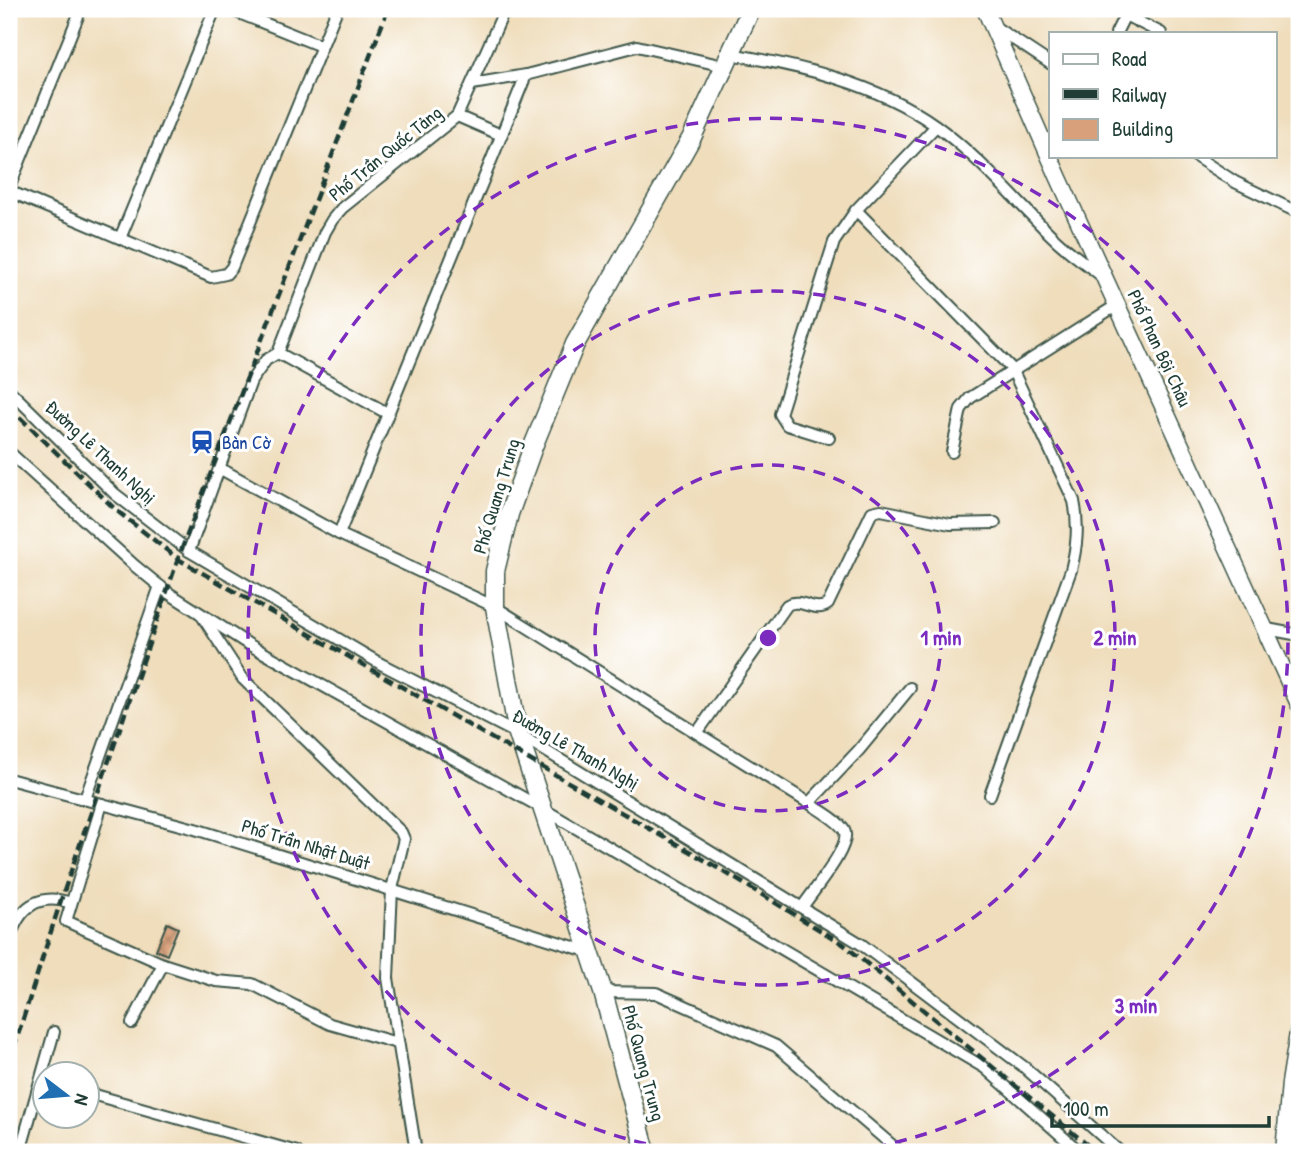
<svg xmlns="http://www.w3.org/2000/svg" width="1308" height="1161" viewBox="0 0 1308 1161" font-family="'Patrick Hand',sans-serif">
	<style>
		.building { fill: url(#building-cross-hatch) }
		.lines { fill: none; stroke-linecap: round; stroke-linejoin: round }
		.street-casing { stroke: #3e5548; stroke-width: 14 }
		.secondary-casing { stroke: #3e5548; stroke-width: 19 }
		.primary-casing { stroke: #3e5548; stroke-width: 21 }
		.street { stroke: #fff; stroke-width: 10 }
		.secondary { stroke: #fff; stroke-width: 16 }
		.primary { stroke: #fff; stroke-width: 18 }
		.rail { stroke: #1f3d34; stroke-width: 4.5; stroke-dasharray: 10 5; stroke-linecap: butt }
		.ring { fill: none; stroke: #7b2cbf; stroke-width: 3.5; stroke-dasharray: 12 9 }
		.labels { text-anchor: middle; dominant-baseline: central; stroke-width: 6; stroke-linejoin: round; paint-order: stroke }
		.street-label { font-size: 19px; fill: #1f3d34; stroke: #fff }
		.transit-label { font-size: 19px; fill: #164399; stroke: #fff; text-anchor: start }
		.centre { fill: #7b2cbf; stroke: #fff; stroke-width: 3.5 }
		.ring-label { font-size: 21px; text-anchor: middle; font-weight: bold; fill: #7b2cbf; stroke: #fff; stroke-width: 6; stroke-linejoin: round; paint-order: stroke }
	</style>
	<defs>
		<pattern id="building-cross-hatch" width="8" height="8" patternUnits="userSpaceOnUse" patternTransform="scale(1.75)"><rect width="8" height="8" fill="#d9a17b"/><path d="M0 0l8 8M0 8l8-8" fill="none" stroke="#af8466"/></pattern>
	</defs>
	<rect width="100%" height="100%" fill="#fff"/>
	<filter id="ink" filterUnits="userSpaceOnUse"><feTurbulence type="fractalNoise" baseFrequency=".0143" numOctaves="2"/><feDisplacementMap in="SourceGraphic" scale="14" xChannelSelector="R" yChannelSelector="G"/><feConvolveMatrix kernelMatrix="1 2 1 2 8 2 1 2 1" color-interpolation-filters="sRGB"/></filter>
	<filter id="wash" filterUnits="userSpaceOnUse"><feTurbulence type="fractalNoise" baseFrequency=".00686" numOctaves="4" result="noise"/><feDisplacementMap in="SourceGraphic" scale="28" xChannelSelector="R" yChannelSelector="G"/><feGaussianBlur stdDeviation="1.57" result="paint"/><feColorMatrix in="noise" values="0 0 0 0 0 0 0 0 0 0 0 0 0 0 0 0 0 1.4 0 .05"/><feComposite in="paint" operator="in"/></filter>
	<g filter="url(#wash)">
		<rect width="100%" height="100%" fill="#efddbb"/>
		<g id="blocks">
			<path class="building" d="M167,923L178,928L167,955L156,950Z"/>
		</g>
	</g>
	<g filter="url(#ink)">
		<use href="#blocks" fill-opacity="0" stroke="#3e5548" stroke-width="2"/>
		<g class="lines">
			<g class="street-casing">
				<g id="street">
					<path d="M229,9L321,46"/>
					<path d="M995,27L1051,64"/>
					<path d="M1116,33L1125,15L1161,33"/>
					<path d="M730,54C801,66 876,83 935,125C978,156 1014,199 1052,236C1067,251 1085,263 1102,276"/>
					<path d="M472,84L526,75L637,46L724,66"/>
					<path d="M457,116L501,135"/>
					<path d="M1195,156L1235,182L1299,213"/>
					<path d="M9,188L81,9"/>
					<path d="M9,191L211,277L226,274L232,267L337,9"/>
					<path d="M856,210L1012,369L1074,501C1079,526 1077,546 1071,570L990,795"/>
					<path d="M121,236L215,9"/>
					<path d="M278,353L387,413"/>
					<path d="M9,390L115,494L189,551L381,664L518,734L861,944L1024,1067L1120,1152"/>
					<path d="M829,438L787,425L780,414L834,242L856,210L936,126"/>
					<path d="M9,452L135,566L167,592L248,644L540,807L985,1068L1080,1152"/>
					<path d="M952,452L961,409L970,398L1117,305"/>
					<path d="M221,469L339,534L495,607L809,803C819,810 838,820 844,830C853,845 812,892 803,906"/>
					<path d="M339,534L526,75"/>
					<path d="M189,551L251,381L266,360L278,353L325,232L332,220L342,208L457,116L505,9"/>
					<path d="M202,616L243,679L401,832L404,839L392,889L388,978L416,1152"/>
					<path d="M1267,629L1299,635"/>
					<path d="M697,733L787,605C801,597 815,614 828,604L872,512L881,510L950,524L995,523"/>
					<path d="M9,779L195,829L590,952"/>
					<path d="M85,799L160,586"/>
					<path d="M809,803L859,750L910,688"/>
					<path d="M102,804L66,921L163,964L216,981L252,984L330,1024L397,1043"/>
					<path d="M9,940C19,908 37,892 71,903"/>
					<path d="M603,992L656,993L776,1046L900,1152"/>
					<path d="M132,1023L163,964"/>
					<path d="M88,1093L297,1152"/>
					<path d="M20,1152L54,1032"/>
				</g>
			</g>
			<g class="secondary-casing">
				<g id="secondary">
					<path d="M985,9L1058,176L1299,704"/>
					<path d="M1284,1152L1290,1083L1299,1027"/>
				</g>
			</g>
			<g class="primary-casing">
				<path id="primary" d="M646,1152L603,992L518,734L495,607V571L509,514L534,444L575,344L692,137L751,9"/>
			</g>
			<use href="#street" class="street"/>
			<use href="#secondary" class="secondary"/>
			<use href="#primary" class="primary"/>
			<g class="rail">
				<path d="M9,407L116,510L178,559L708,862L843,944L1096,1152"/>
				<path d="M9,1063L61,900L178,559L388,9"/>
			</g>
		</g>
	</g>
	<g class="ring">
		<circle cx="768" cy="638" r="173"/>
		<circle cx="768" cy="638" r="347"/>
		<path d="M687 1152A520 520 0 1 1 849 1152"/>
	</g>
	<defs>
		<g id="station-bare" transform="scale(1.89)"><path d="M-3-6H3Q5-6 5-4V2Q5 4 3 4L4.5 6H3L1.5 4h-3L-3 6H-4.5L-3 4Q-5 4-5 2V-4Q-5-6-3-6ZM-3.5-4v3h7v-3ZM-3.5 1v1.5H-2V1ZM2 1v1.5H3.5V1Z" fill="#1a4fb4" stroke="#fff" stroke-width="2.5" paint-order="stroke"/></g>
	</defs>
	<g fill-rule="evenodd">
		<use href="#station-bare" x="202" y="442"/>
	</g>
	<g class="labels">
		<g class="street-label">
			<text transform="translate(385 153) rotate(-39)">Phố Trần Quốc Tảng</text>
			<text transform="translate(1160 348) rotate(65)">Phố Phan Bội Châu</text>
			<text transform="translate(101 452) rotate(43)">Đường Lê Thanh Nghị</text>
			<text transform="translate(496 496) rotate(-73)">Phố Quang Trung</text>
			<text transform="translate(576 749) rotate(30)">Đường Lê Thanh Nghị</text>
			<text transform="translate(306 844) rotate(17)">Phố Trần Nhật Duật</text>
			<text transform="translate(644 1063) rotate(75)">Phố Quang Trung</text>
		</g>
		<g class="transit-label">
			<text x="222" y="442">Bàn Cờ</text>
		</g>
	</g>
	<circle cx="768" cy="638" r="10" class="centre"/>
	<g class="ring-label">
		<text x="941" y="645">1 min</text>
		<text x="1115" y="645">2 min</text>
		<text x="1136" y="1013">3 min</text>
	</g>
	<rect width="1308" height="1161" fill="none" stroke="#fff" stroke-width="35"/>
	<rect x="1049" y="32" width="228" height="126" fill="#ffffff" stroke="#a5b1ae" stroke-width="2"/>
	<rect x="1063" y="54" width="35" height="10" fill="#ffffff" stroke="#a5b1ae" stroke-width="2"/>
	<text x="1112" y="66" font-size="21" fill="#1f3d34">Road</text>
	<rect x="1063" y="89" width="35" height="10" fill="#1f3d34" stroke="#a5b1ae" stroke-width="2"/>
	<text x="1112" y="102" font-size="21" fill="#1f3d34">Railway</text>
	<rect x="1063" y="119" width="35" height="21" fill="#d9a17b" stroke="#a5b1ae" stroke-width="2"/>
	<text x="1112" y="136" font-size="21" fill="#1f3d34">Building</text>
	<g transform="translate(66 1095) rotate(106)"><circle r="33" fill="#ffffff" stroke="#a5b1ae" stroke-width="2"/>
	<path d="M0-5L12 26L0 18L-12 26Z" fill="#1f6fb2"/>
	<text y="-10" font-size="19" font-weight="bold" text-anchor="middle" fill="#1f3d34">N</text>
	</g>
	<path d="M1052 1116v10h217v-10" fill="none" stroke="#1f3d34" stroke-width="3.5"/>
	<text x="1063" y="1116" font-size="21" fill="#1f3d34" stroke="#ffffff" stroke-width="5" paint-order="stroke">100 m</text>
</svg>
